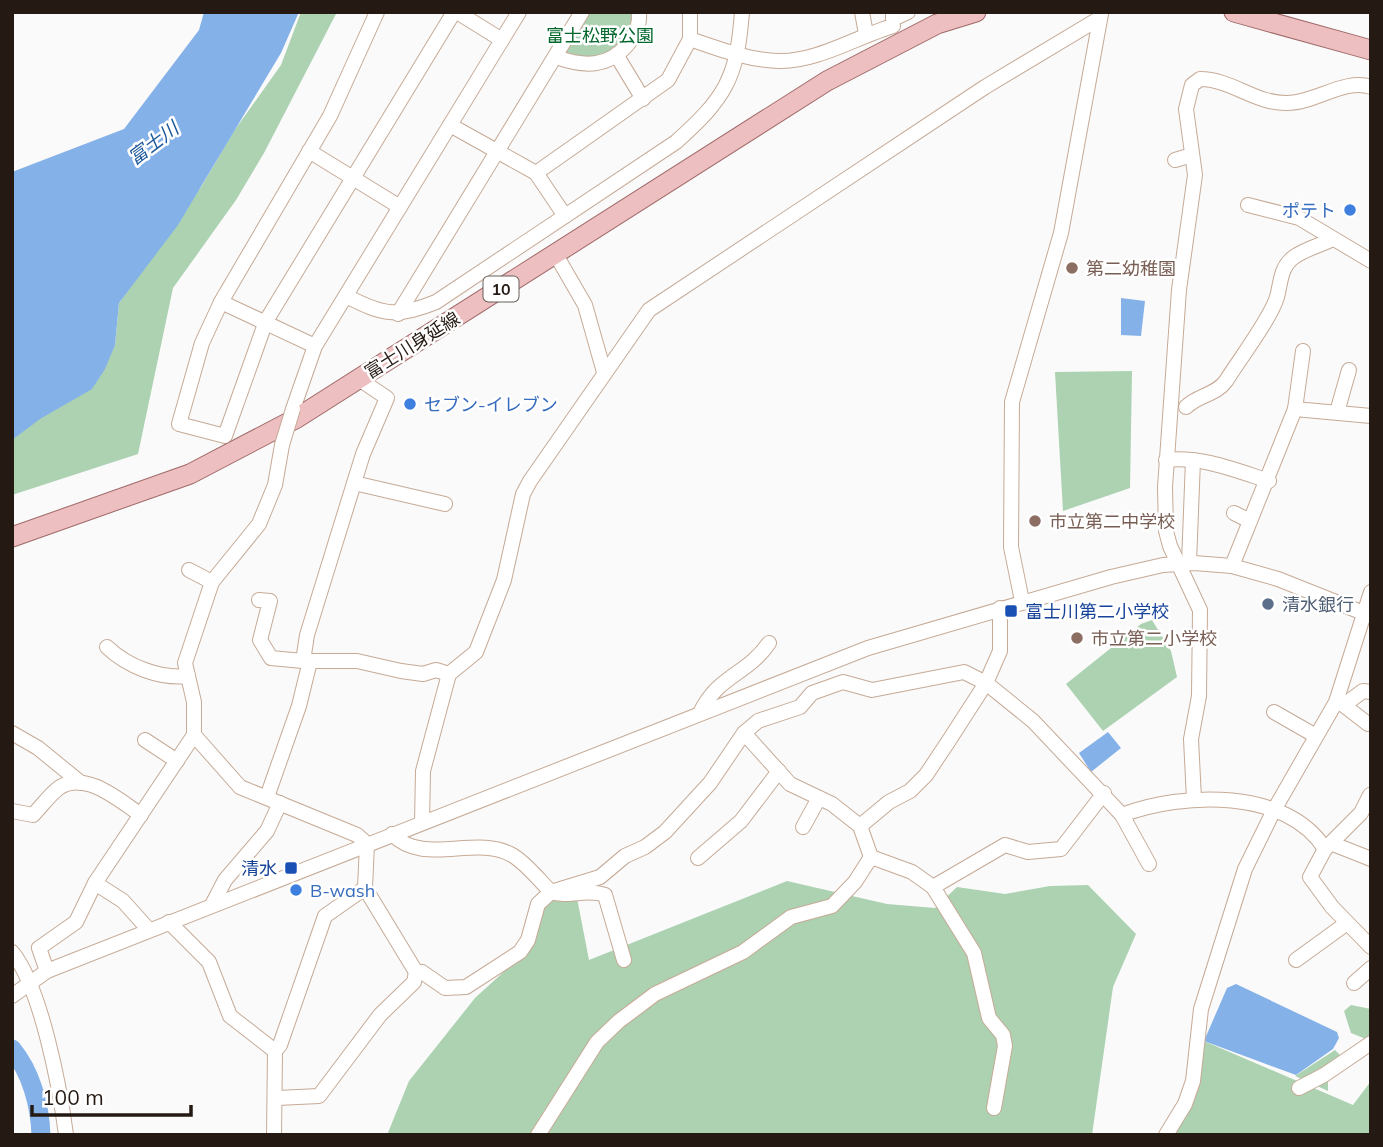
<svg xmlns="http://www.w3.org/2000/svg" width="1383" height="1147" viewBox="0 0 1383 1147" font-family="Mulish,'Noto Sans JP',sans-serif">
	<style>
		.green { fill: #acd2b2 }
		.water { fill: #85b1e9 }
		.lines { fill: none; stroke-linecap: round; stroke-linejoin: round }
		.river { stroke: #85b1e9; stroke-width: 19 }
		.minor-casing { stroke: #c6aa96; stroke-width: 16 }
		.major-casing { stroke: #9f6968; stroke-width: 21 }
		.minor { stroke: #fff; stroke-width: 14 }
		.major { stroke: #edbfc0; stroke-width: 19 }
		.minor-bridge-casing { stroke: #c6aa96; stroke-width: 16; stroke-linecap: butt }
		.minor-bridge { stroke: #fff; stroke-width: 14 }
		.shop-dot { fill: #3f7fe0; stroke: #fff; stroke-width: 2.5 }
		.education-dot { fill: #8d6e63; stroke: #fff; stroke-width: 2.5 }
		.service-dot { fill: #5c6f8a; stroke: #fff; stroke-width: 2.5 }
		.transit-dot { fill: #1a4fb4; stroke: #fff; stroke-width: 2.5 }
		.labels { text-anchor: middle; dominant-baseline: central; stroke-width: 5; stroke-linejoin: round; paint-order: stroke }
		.shield { fill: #fff; stroke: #665f5a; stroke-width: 2 }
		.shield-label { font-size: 16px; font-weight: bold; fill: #251a13 }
		.park-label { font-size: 18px; fill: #02672c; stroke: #fff }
		.shop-label { font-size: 18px; fill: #366cbe; stroke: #fff; text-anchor: start }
		.education-label { font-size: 18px; fill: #785e54; stroke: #fff; text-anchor: start }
		.street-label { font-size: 18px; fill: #251a13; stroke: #fff }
		.service-label { font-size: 18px; fill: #4e5e75; stroke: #fff; text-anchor: start }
		.transit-label { font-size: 18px; fill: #164399; stroke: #fff; text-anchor: start }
		.water-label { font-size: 19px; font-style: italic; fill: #1d589b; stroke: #fff }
	</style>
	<rect width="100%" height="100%" fill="#fafafa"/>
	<g class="green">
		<path d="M301,12H337L264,153L236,200L173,288L138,454L12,495V425L115,345L119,303L201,187L234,131L281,65Z"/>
		<path d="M587,12H636L627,41L602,59L561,54Z"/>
		<path d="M1132,371L1130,488L1063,511L1055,372Z"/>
		<path d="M1152,620L1171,651L1177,677L1103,731L1066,684L1141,624Z"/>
		<path d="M787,881L887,904L935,908L957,887L1005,894L1050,886L1088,885L1136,934L1113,987L1092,1135H387L409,1081L475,998L523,954L548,898H577L589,960Z"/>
		<path d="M1351,1005L1371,1009V1041L1351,1033L1344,1011Z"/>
		<path d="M1204,1041L1353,1105L1371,1081V1135H1166Z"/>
		<path d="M1335,1050L1345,1060L1328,1081V1091L1295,1076Z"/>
	</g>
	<g class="water">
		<path d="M204,12H299L281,53L178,225L119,303L115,345L105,369L92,389L40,419L12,440V172L124,129L199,30Z"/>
		<path d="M1121,298L1145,301L1141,336L1121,335Z"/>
		<path d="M1108,732L1121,748L1091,772L1079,753Z"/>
		<path d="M1236,984L1337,1032L1339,1038L1333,1049L1296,1075L1204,1041L1227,988Z"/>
	</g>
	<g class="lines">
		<path class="river" d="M12,1049C31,1072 40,1105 41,1135"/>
		<g class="minor-casing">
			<g id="minor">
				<path d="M377,12L330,116L221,302L202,343L179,424L225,436L266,321L454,12"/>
				<path d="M457,12L502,40"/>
				<path d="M862,12L866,34"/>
				<path d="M893,12V19L908,12"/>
				<path d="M690,39C719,49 748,60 779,61C817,62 856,37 893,26"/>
				<path d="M617,56L643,99"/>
				<path d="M556,57C584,67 608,68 628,44C636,34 640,25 639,12"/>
				<path d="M450,125L536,173L565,216"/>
				<path d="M309,151L400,207"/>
				<path d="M1175,160L1192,155"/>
				<path d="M536,173L668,80L690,39V12"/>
				<path d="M1248,205L1299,218L1371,261"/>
				<path d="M556,255L585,305L604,372"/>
				<path d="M346,296C383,315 397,318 436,302L676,142C725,98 737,79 742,12"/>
				<path d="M221,302L315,346"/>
				<path d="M398,314L582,12"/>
				<path d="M359,379L387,398L363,454L307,635L303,661H357L401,671L423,674L436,670L449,674L476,652L504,580L523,494L530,481L649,310L985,87L1100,18"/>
				<path d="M1186,407C1198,395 1216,395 1226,381C1239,360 1271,318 1277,297C1281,283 1280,267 1294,257C1305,249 1321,245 1333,239"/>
				<path d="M293,409L315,346L519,12"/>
				<path d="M1295,409L1303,351"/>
				<path d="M1337,412L1349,370"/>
				<path d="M282,445L275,485L259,524L212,582L185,663L194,702V735L240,787L357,835L367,844"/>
				<path d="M1166,460C1201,456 1235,470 1269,481"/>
				<path d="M354,483L445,504"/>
				<path d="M1234,513L1250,521"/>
				<path d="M1189,563L1193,460"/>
				<path d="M1232,566L1295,409L1371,416"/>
				<path d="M189,570L212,582"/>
				<path d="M259,600L270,601L260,640L271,658L303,661"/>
				<path d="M1022,601L1011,547L1012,402L1061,233L1101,14"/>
				<path d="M107,647C128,667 160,679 188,676"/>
				<path d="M1337,700L1368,724"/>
				<path d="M1344,705L1363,691L1371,692"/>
				<path d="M1274,712L1316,736"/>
				<path d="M700,713C718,675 747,675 769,643"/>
				<path d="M12,733L38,748L81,783"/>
				<path d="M744,733L790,784L832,804L860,826"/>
				<path d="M145,740L177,761"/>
				<path d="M267,797L299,706L310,661"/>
				<path d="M1194,799L1191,739L1199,696L1200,610L1170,546L1166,531L1165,487L1179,290L1195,175L1186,109L1192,85L1200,79C1231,79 1256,104 1287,103C1316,103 1344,78 1371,87"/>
				<path d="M12,811L33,815C41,807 50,794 60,787C87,771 120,801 141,815"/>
				<path d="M1122,815L1149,864"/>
				<path d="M422,823L423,771L449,674"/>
				<path d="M803,827L819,798"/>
				<path d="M392,834C424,867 476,834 512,855C526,863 539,880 551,892C568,898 588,888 605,895L624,960"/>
				<path d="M367,844L365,888L416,972"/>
				<path d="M1333,844L1371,859"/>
				<path d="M1325,849L1361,813L1370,795"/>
				<path d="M871,857L912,872L933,887L974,953L989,1018L1003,1035L1005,1046L994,1108"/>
				<path d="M698,858L741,821L779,771"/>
				<path d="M95,883L123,901L149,930"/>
				<path d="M933,887L1005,845L1028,852L1061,849L1104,793"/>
				<path d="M212,905L225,880L267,831L280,803"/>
				<path d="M169,922L209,962L230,1016L275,1051"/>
				<path d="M12,952C41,987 60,1088 66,1135"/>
				<path d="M1296,960L1347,923"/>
				<path d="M47,971L39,948L76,922L95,883L194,735"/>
				<path d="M1354,983L1371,968"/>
				<path d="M12,996L47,971L868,648L1111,577L1163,565L1194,563L1232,566L1278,579L1371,616"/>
				<path d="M1299,1088L1324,1075L1371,1043"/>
				<path d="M277,1098L319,1096L380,1015L414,982L416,972H422L445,988L466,987L520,952L528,940L538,904L551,892L600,877L625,856L645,847L665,832L710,783L744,733L758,721L800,707L812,693L843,682L872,690L964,672L986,683L1033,721L1122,815C1182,792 1287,788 1325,849L1310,877L1332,907L1371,947"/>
				<path d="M274,1135L275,1051L280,1045L325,916L365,888"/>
				<path d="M538,1135L597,1042L619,1021L655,994L743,952L791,917L832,906L855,882L871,857L860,826L889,802L910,791L926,775L948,742L986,683L1000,651V608"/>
				<path d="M1166,1135L1185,1104L1193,1081L1201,1009L1245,869L1274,810L1336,702L1371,592"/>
			</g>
		</g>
		<g class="major-casing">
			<g id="major">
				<path d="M1234,12L1371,50"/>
				<path d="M12,537L190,474L297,418L827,81L937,24L976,12"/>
			</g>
		</g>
		<use href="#minor" class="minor"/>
		<use href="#major" class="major"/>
		<g class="minor-bridge-casing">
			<path id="minor-bridge" d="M282,445L293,409"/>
		</g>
		<use href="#minor-bridge" class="minor-bridge"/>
	</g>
	<g class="shop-dot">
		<circle cx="1350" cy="210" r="7"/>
		<circle cx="410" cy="404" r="7"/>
		<circle cx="296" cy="890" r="7"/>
	</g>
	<g class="education-dot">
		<circle cx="1072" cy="268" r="7"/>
		<circle cx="1035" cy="521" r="7"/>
		<circle cx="1077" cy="638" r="7"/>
	</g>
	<circle class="service-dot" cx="1268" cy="604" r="7"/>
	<g class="transit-dot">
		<rect x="1004" y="604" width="14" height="14" rx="3.5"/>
		<rect x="284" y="861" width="14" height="14" rx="3.5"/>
	</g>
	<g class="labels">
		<rect class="shield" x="483.5" y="276.5" width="35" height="25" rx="5"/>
		<g class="shield-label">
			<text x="501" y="289">10</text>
		</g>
		<g class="park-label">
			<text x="600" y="35">富士松野公園</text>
		</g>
		<g class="shop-label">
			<text x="1336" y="210" text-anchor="end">ポテト</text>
			<text x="424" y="404">セブン-イレブン</text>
			<text x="310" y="890">B-wash</text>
		</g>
		<g class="education-label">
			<text x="1086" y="268">第二幼稚園</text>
			<text x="1049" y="521">市立第二中学校</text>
			<text x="1091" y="638">市立第二小学校</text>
		</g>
		<g class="street-label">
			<text transform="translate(412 345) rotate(-32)">富士川身延線</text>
		</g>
		<g class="service-label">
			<text x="1282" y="604">清水銀行</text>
		</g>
		<g class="transit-label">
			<text x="1025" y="611">富士川第二小学校</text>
			<text x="277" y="868" text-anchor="end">清水</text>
		</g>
		<g class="water-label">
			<text transform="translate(153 143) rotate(-37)">富士川</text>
		</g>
	</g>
	<rect width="1383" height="1147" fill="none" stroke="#251a13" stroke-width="28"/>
	<path d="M32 1105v10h159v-10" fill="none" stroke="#251a13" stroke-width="3.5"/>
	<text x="42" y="1105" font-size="21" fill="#251a13" stroke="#ffffff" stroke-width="5" paint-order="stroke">100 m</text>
</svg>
